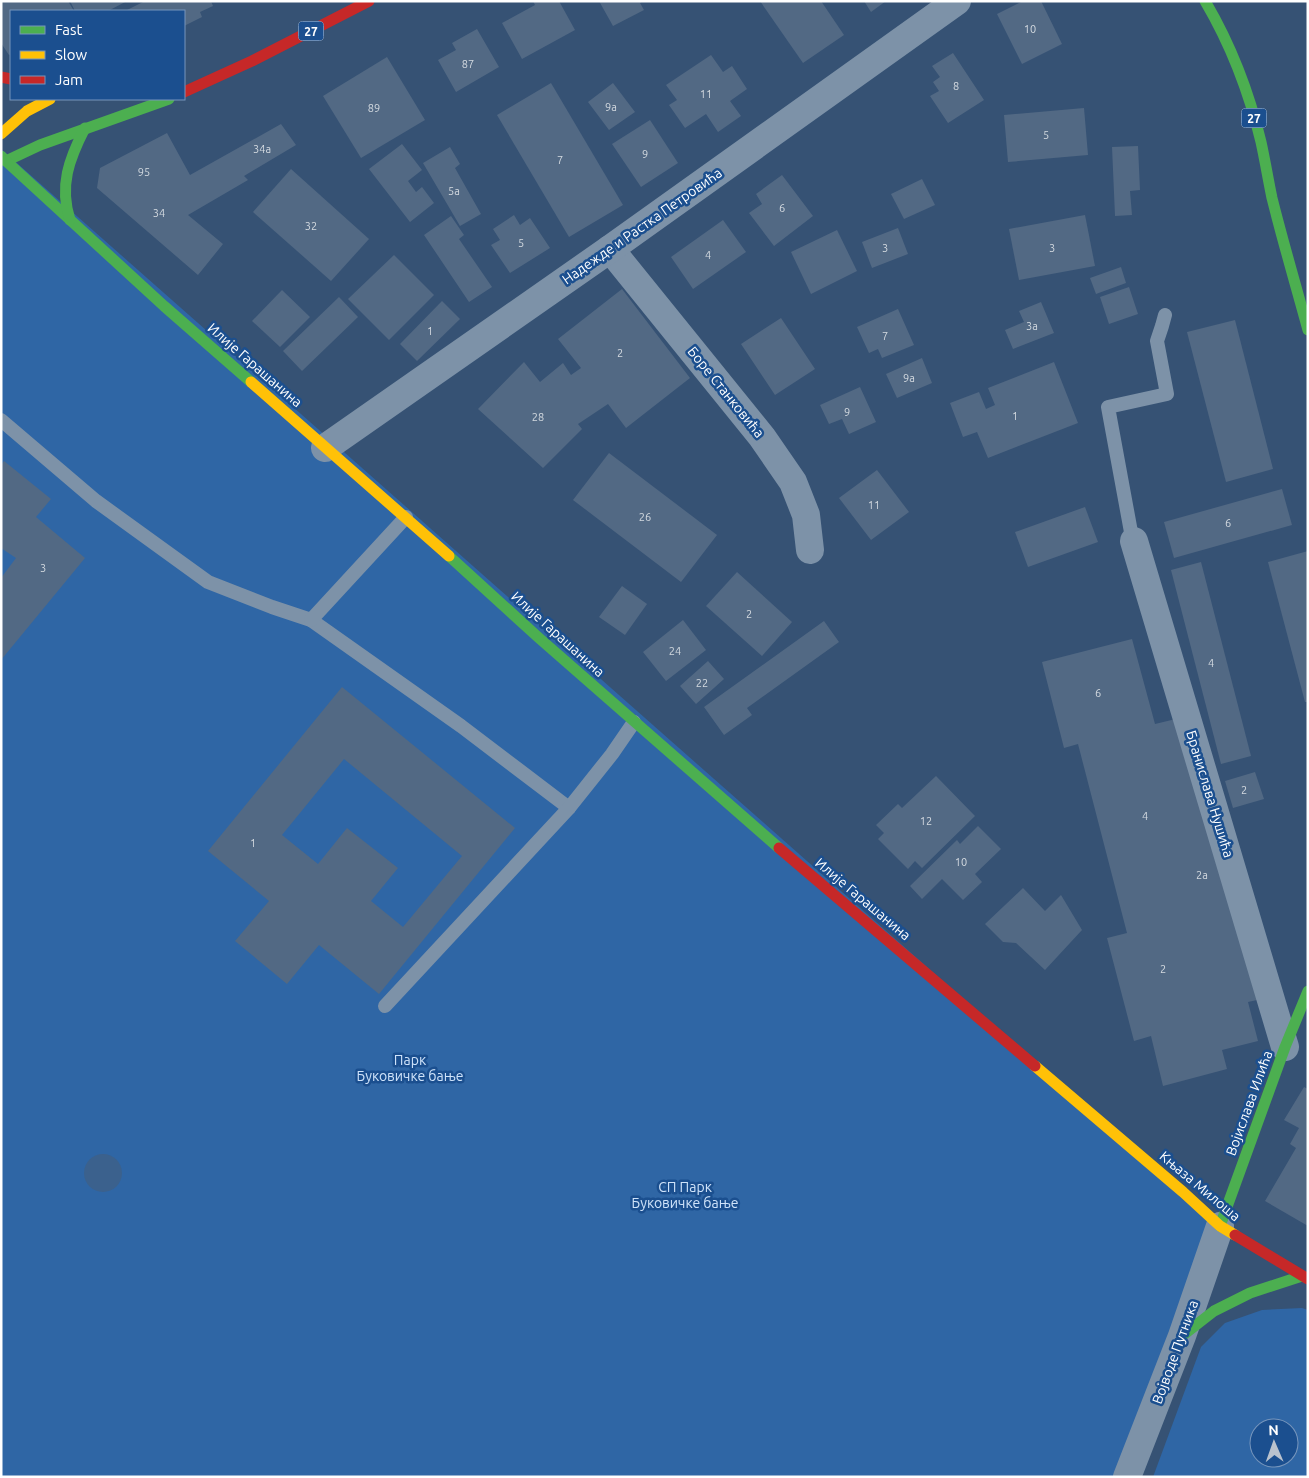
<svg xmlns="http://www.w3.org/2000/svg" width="1309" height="1478" viewBox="0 0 1309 1478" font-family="Ubuntu,sans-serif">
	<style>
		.green { fill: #2f66a5; fill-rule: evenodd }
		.water { fill: #3b618d }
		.building { fill: #526984; fill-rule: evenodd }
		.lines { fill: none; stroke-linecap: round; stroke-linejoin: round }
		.lane { stroke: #7d92a8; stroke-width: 14 }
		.street { stroke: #7d92a8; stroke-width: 28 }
		.fast { stroke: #4caf50; stroke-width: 11 }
		.slow { stroke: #ffc107; stroke-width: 11 }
		.jam { stroke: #c62828; stroke-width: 11 }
		.labels { text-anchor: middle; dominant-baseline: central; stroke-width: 5; stroke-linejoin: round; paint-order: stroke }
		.number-label { font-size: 11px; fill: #d4dae0 }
		.shield { fill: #1b4f8f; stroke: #bbcadd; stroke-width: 1 }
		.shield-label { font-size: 12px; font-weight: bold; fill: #fff }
		.street-label { font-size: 14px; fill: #fff; stroke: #1b4f8f }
		.park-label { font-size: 14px; fill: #cfe3fa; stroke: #1b4f8f }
	</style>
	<rect width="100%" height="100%" fill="#365274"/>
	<g class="green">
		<path d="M1,149L1220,1226L1126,1477H1Z"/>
		<path d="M1302,1308L1308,1310V1477H1153L1201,1347L1225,1323L1262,1310ZM1259,1428H1289V1458H1259Z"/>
	</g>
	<circle class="water" cx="103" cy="1173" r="19"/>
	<g class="building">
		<path d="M1,1H68L74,11H11V54L9,55L1,43Z"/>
		<path d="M70,1H127L108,11H75Z"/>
		<path d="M145,1H211L213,6L200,12L202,17L184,26V11H125Z"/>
		<path d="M533,1H559L575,30L522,59L502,23L535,5Z"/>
		<path d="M599,1H643L640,3L644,10L613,26Z"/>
		<path d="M760,1H821L844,35L803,63Z"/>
		<path d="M864,1H886L871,12Z"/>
		<path d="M1023,1H1041L1062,44L1022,64L997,14Z"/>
		<path d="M477,29L499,67L456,92L438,60L456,50L452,43Z"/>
		<path d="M953,53L984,100L948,123L930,96L939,91L933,82L940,77L932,66Z"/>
		<path d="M711,55L723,72L732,66L747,89L730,101L741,116L718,132L706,114L685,128L669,105L677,100L666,85Z"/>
		<path d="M387,57L425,120L361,158L323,96Z"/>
		<path d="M551,83L623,205L569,237L497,115Z"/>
		<path d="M613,83L635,112L609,130L588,102Z"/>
		<path d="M1084,108L1088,155L1008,162L1004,115Z"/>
		<path d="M650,120L678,163L641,187L612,144Z"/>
		<path d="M281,124L296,145L244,176L248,180L188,215L223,244L198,275L97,188L100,168L167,133L190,175Z"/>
		<path d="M402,144L422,170L408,181L416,192L422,187L434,203L410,222L369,169Z"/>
		<path d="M1138,146L1140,190L1130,191L1132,215L1115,216L1112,147Z"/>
		<path d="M450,147L460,164L455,168L481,214L460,226L423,163Z"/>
		<path d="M291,169L369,239L331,281L253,212Z"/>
		<path d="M782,175L813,216L774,246L749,213L762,204L756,194Z"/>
		<path d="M922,179L935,205L904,219L891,194Z"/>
		<path d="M514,215L520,225L530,218L550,248L510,273L491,245L500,240L493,229Z"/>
		<path d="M1085,215L1095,266L1019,280L1009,229Z"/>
		<path d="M451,216L464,235L459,239L492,287L469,302L424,235Z"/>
		<path d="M723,220L746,252L693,289L671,257Z"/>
		<path d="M898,228L908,254L872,268L862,242Z"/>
		<path d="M837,230L857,271L811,294L791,252Z"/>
		<path d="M394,255L434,295L389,340L348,299Z"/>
		<path d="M1121,267L1126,283L1096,294L1090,278Z"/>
		<path d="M1129,287L1138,314L1109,324L1100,297Z"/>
		<path d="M622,289L690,378L626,428L608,404L578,424L582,429L543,468L478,409L524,362L540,382L563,363L571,375L581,368L558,339Z"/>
		<path d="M282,290L310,317L280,347L252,321Z"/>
		<path d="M339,297L358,317L302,371L283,351Z"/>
		<path d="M442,301L460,319L417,361L400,344Z"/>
		<path d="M1041,302L1054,333L1013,349L1005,330L1024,322L1019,311Z"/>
		<path d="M898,309L914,345L882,358L878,349L869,353L857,327Z"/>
		<path d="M781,318L815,369L775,395L741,344Z"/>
		<path d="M1235,320L1273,469L1226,482L1187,332Z"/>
		<path d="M922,358L932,383L897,398L886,374Z"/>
		<path d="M1054,362L1078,423L988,458L977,432L963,437L950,403L979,392L986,409L995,405L988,388Z"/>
		<path d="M860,387L876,422L849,434L842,419L829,424L820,405Z"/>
		<path d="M609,453L717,535L681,582L573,500Z"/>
		<path d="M4,461L51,499L36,517L85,558L1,660V578L16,558L1,548V465Z"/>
		<path d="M877,470L909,512L871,540L839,498Z"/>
		<path d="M1282,489L1292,525L1174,558L1164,522Z"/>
		<path d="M1085,507L1098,542L1028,567L1015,532Z"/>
		<path d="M1308,551V702H1305L1268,562Z"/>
		<path d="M1201,562L1251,756L1221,764L1171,570Z"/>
		<path d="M737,572L792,622L762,656L706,606Z"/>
		<path d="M622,586L647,604L625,635L599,617Z"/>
		<path d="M683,620L706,650L666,681L643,652Z"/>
		<path d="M824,621L839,642L747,708L752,715L724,735L704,707Z"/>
		<path d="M1132,639L1155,724L1184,717L1257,1000L1248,1002L1258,1041L1222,1050L1227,1069L1163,1086L1151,1036L1134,1041L1107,938L1127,933L1078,744L1064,748L1042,662Z"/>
		<path d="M708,661L724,679L696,704L680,686Z"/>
		<path d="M342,687L515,828L379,994L319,945L287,984L235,941L269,901L208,851ZM344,759L462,856L403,927L371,901L398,868L347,828L318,864L282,835Z"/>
		<path d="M1255,772L1264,799L1233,808L1225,781Z"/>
		<path d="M936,776L975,816L922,868L915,861L908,869L878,839L884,833L876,825L898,804L902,808Z"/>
		<path d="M978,826L1001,849L975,874L982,882L963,900L942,879L922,899L910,886L957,840L960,844Z"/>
		<path d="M1023,888L1045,911L1061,895L1082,930L1045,970L1016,943L1003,942L985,924Z"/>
		<path d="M1304,1087L1308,1089V1226L1265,1201L1296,1148L1290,1144L1299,1128L1284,1120Z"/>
	</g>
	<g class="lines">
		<g class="lane">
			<path d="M1,420L96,501L208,582L272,607L311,620L461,726L569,808"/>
			<path d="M1134,541L1131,532L1108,407L1167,394L1157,341L1162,326L1165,315"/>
			<path d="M311,620L406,517"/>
			<path d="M385,1006L569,808L612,754L634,722"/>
		</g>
		<g class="street">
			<path d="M610,249L762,437L793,482L806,515L810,550"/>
			<path d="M325,448L610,249L957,1"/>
			<path d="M1134,541L1285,1047"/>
			<path d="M1127,1477L1182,1336L1220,1226"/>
		</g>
		<g class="fast">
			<path d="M1205,1C1231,45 1249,92 1261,142C1265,160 1268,179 1272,198C1283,242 1296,286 1308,330"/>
			<path d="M1,156L6,161L40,145L169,99"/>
			<path d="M6,161L164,306L251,382"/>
			<path d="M70,220C59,186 69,159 85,128"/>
			<path d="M449,556L539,638L779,848"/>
			<path d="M1220,1226L1285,1047L1308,991"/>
			<path d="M1182,1336L1214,1311L1250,1293L1302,1276"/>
		</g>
		<g class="slow">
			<path d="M1,134L27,111L50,99"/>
			<path d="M251,382L449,556"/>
			<path d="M1035,1066L1183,1192L1220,1226L1235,1235"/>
		</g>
		<g class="jam">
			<path d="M1,77L11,79"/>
			<path d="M184,92L252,61L369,1"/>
			<path d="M779,848L1035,1066"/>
			<path d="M1235,1235L1308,1279"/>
		</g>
	</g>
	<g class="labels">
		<g class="number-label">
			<text x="1030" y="29">10</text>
			<text x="468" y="64">87</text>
			<text x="956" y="86">8</text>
			<text x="706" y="94">11</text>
			<text x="611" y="107">9a</text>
			<text x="374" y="108">89</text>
			<text x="1046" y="135">5</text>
			<text x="262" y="149">34a</text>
			<text x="645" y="154">9</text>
			<text x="560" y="160">7</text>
			<text x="144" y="172">95</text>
			<text x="454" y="191">5a</text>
			<text x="782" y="208">6</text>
			<text x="159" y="213">34</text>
			<text x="311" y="226">32</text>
			<text x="521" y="243">5</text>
			<text x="885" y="248">3</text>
			<text x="1052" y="248">3</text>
			<text x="708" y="255">4</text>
			<text x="1032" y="326">3a</text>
			<text x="430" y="331">1</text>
			<text x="885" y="336">7</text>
			<text x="620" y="353">2</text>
			<text x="909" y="378">9a</text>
			<text x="847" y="412">9</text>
			<text x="1015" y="416">1</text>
			<text x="538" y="417">28</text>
			<text x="874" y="505">11</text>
			<text x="645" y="517">26</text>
			<text x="1228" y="523">6</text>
			<text x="43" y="568">3</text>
			<text x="749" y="614">2</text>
			<text x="675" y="651">24</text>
			<text x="1211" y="663">4</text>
			<text x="702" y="683">22</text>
			<text x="1098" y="693">6</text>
			<text x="1244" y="790">2</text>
			<text x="1145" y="816">4</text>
			<text x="926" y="821">12</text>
			<text x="253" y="843">1</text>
			<text x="961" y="862">10</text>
			<text x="1202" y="875">2a</text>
			<text x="1163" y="969">2</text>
		</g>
		<g class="shield">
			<rect x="298.5" y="21.5" width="25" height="19" rx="4"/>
			<rect x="1241.5" y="108.5" width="25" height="19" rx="4"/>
		</g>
		<g class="shield-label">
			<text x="311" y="31">27</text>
			<text x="1254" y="118">27</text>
		</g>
		<g class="street-label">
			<text transform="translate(642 226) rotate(-35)">Надежде и Растка Петровића</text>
			<text transform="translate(255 365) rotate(41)">Илије Гарашанина</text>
			<text transform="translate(726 392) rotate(51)">Боре Станковића</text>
			<text transform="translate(558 634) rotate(42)">Илије Гарашанина</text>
			<text transform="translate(1210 794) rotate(73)">Бранислава Нушића</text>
			<text transform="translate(863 899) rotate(40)">Илије Гарашанина</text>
			<text transform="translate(1249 1103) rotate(-70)">Војислава Илића</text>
			<text transform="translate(1200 1186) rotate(40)">Књаза Милоша</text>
			<text transform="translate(1175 1352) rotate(-70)">Војводе Путника</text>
		</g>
		<g class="park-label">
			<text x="410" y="1060">Парк<tspan x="410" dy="16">Буковичке бање</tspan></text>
			<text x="685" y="1187">СП Парк<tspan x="685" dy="16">Буковичке бање</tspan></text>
		</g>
	</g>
	<rect width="1309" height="1478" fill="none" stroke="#ffffff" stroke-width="5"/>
	<rect x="10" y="10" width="175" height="90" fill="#1b4f8f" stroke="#7695bc"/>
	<rect x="20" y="26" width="25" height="8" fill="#4caf50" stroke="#7695bc"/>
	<text x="55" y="35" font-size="15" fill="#ffffff">Fast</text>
	<rect x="20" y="51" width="25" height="8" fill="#ffc107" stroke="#7695bc"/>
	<text x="55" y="60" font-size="15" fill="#ffffff">Slow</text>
	<rect x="20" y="76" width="25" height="8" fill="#c62828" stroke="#7695bc"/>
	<text x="55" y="85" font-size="15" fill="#ffffff">Jam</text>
	<g transform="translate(1274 1443) rotate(358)"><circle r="24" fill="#1b4f8f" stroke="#7695bc"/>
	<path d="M0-4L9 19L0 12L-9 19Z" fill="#b9c2ce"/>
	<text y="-8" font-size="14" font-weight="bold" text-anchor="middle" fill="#ffffff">N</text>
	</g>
</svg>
